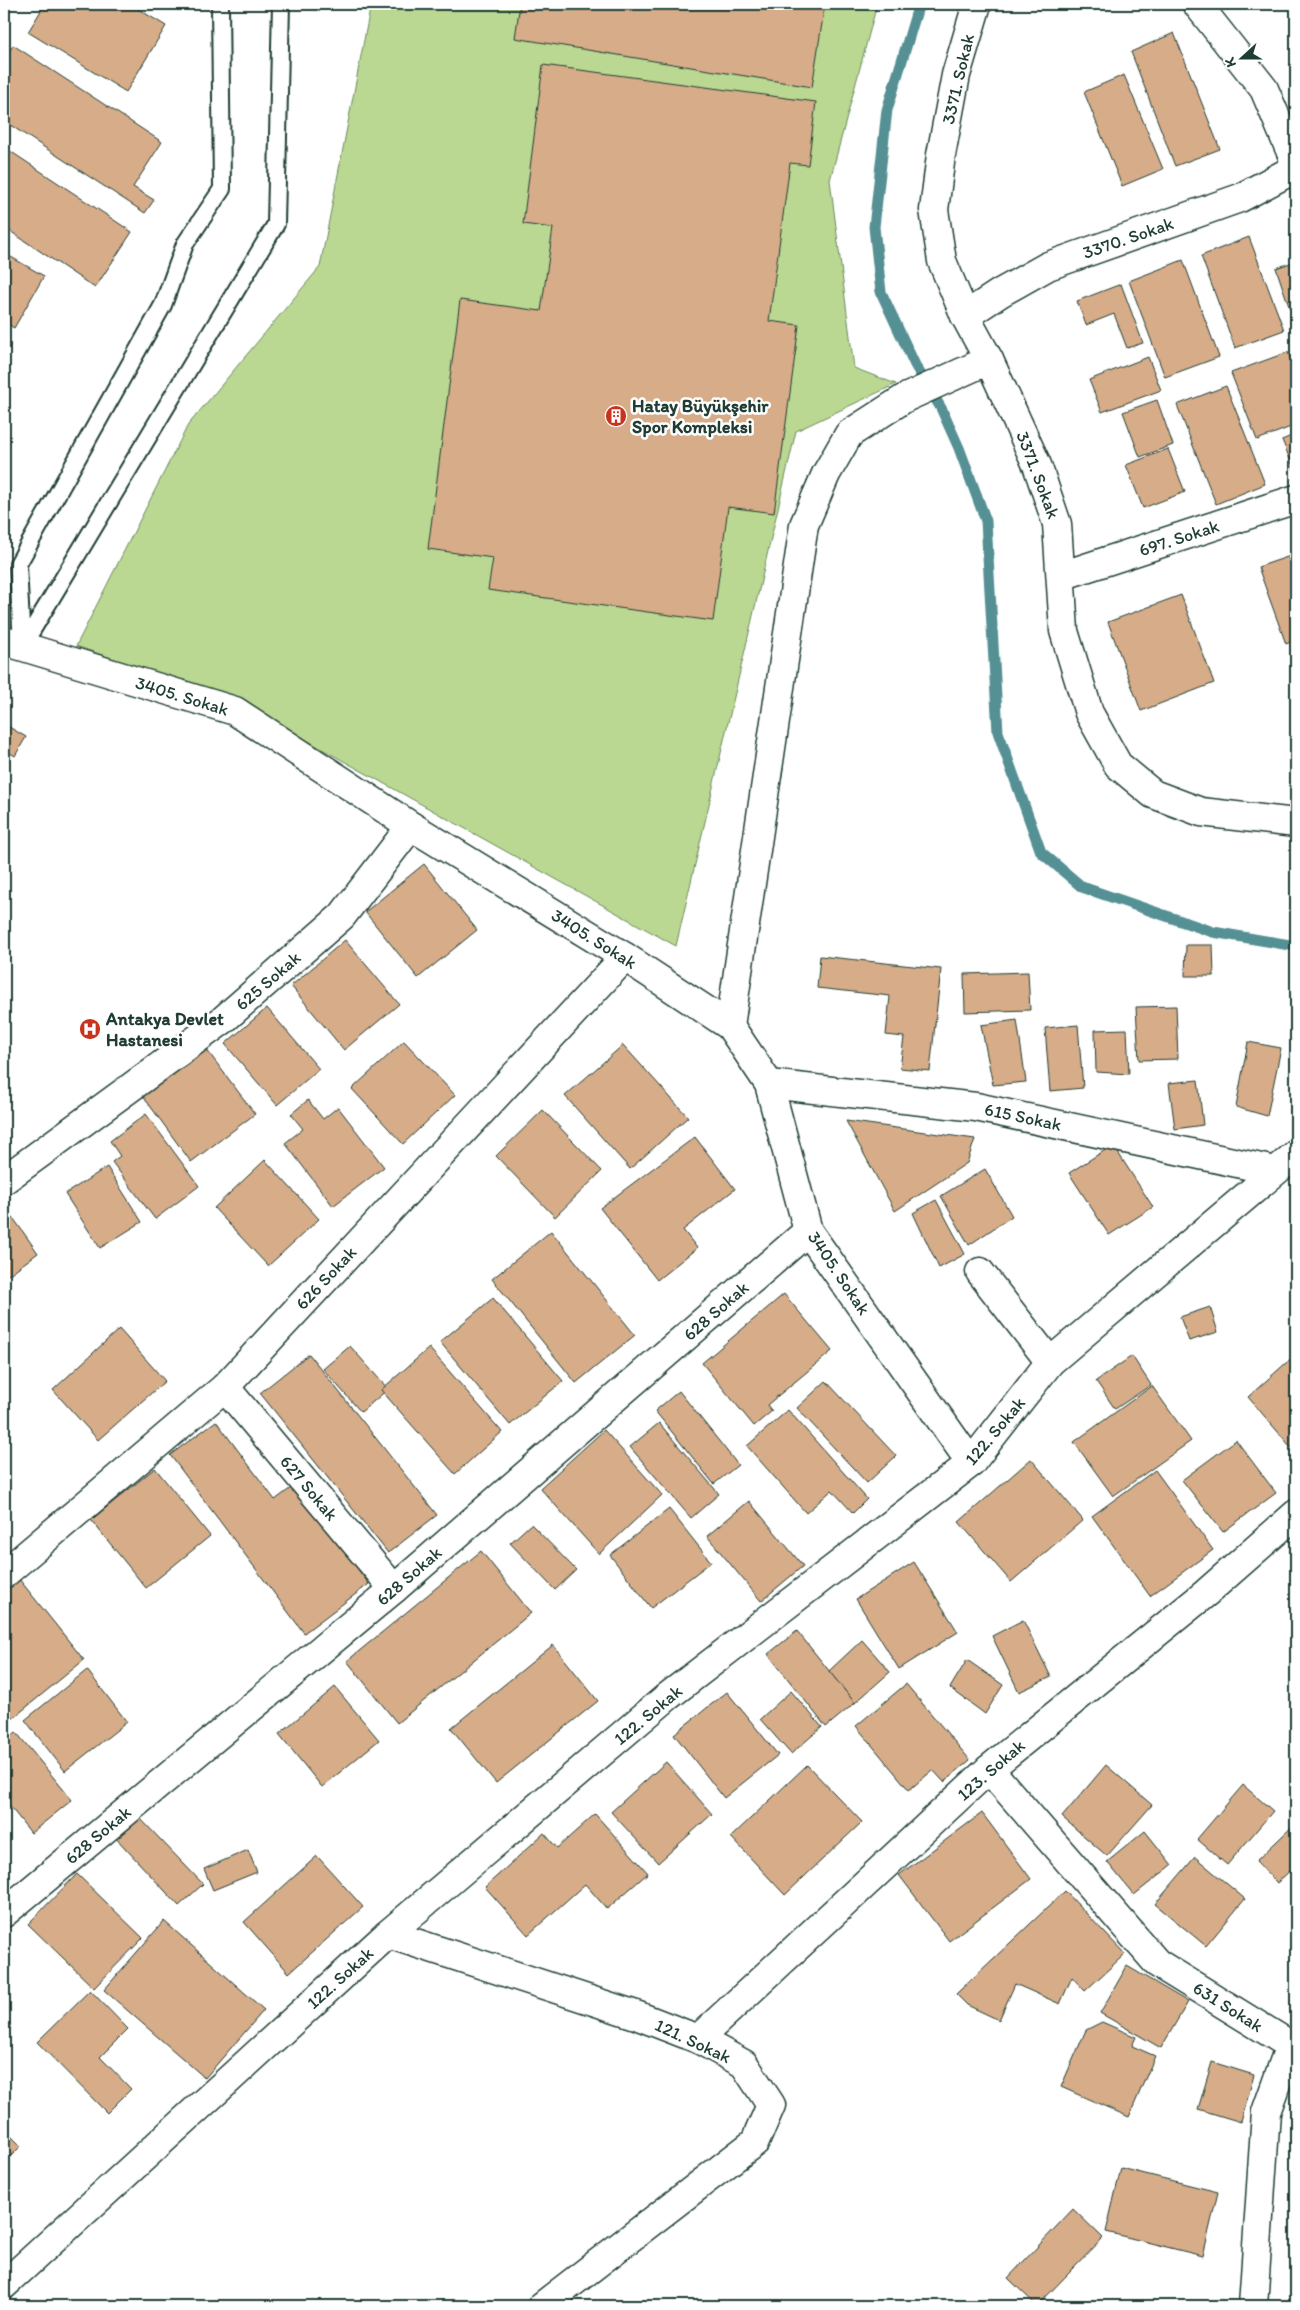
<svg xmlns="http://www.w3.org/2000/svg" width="1300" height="2310" viewBox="0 0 1300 2310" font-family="Itim,sans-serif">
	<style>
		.green { fill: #bad891; stroke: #6c8a62 }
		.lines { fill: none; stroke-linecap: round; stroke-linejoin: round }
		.stream { stroke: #549094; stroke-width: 11 }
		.building { fill: #d7ac88; stroke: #1f3d34 }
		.service-casing { stroke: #1f3d34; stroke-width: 20 }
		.minor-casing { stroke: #1f3d34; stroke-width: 31 }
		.service { stroke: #fff; stroke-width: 16 }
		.minor { stroke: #fff; stroke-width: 28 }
		.labels { text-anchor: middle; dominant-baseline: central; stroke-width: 5; stroke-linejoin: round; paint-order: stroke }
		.street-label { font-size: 18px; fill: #1f3d34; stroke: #fff }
		.poi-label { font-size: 18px; font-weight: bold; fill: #1f3d34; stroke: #fff; text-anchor: start }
	</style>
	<rect width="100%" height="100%" fill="#fff"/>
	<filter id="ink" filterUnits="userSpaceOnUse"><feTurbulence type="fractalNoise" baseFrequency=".02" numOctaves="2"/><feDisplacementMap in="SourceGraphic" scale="10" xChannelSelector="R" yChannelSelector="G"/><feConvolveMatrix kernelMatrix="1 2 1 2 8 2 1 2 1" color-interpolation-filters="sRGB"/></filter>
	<g filter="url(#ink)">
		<path class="green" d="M371,4H877L830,180L854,368L896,384L796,431L676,946L234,700L76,646L188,425L320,267Z"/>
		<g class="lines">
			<path class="stream" d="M919,4L887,110L874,227L881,292L915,365L941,408L959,448L986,521L998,732L1041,852L1082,887L1213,932L1296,946"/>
		</g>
		<g class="building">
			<path d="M45,4H130L166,26L126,92L28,32Z"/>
			<path d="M520,4H825L812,87L515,38Z"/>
			<path d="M1174,33L1220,149L1175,166L1131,52Z"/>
			<path d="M13,45L162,142L133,187L154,200L145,213L4,121V60Z"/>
			<path d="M543,65L816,102L808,165L790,163L769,321L799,325L774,513L728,507L713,621L488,590L493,558L428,549L460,300L541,311L553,228L523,224Z"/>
			<path d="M1124,75L1163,169L1122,186L1084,92Z"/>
			<path d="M4,147L132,232L95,288L4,227Z"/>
			<path d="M1249,237L1284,330L1235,348L1201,256Z"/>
			<path d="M4,253L44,276L14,328L4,322Z"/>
			<path d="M1183,260L1219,357L1165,377L1129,281Z"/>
			<path d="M1296,261V327L1276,268Z"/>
			<path d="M1121,284L1143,343L1127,348L1114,314L1086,325L1077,301Z"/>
			<path d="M1288,352L1296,375V425L1257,440L1231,373Z"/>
			<path d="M1148,357L1161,390L1102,412L1089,380Z"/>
			<path d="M1226,386L1265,484L1216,504L1177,405Z"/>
			<path d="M1157,400L1173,445L1140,457L1123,412Z"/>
			<path d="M1296,434V474L1282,440Z"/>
			<path d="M1168,449L1185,492L1143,508L1126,465Z"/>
			<path d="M1296,554V640L1286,644L1258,567Z"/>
			<path d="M1181,595L1214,683L1141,711L1108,622Z"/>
			<path d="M4,724L26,737L15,756L4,749Z"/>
			<path d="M424,864L477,930L418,978L365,912Z"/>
			<path d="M345,940L399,1004L344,1050L291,986Z"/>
			<path d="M1186,945H1213L1214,976H1185Z"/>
			<path d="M820,956L941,969L930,1071L900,1068L904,1037L886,1035L890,996L817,988Z"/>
			<path d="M1028,972L1030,1010L965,1012L964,974Z"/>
			<path d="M1176,1006L1178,1059L1139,1060L1136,1007Z"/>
			<path d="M267,1008L319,1069L277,1105L225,1044Z"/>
			<path d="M1017,1020L1026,1082L993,1085L981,1025Z"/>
			<path d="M1078,1025L1083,1088L1050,1091L1045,1028Z"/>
			<path d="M1127,1029L1129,1074L1096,1072L1095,1030Z"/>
			<path d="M404,1041L455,1095L403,1144L352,1089Z"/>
			<path d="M1248,1042L1281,1048L1267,1116L1236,1107Z"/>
			<path d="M203,1045L255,1114L191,1162L140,1092Z"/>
			<path d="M623,1045L688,1117L630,1169L565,1096Z"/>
			<path d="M1198,1080L1203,1125L1175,1129L1169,1083Z"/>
			<path d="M308,1100L323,1119L338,1107L384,1167L333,1206L285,1143L303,1129L291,1114Z"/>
			<path d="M543,1110L602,1171L555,1217L496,1156Z"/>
			<path d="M146,1114L199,1186L155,1219L112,1162L120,1156L110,1141Z"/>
			<path d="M846,1121L975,1139L967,1163L895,1211Z"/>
			<path d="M695,1137L735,1189L683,1230L697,1248L657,1280L600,1208Z"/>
			<path d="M1113,1145L1153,1207L1109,1235L1069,1173Z"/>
			<path d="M265,1160L319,1219L268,1266L214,1208Z"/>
			<path d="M107,1167L142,1222L100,1248L65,1194Z"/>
			<path d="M985,1169L1012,1216L969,1245L941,1196Z"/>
			<path d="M936,1200L965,1254L939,1268L913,1213Z"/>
			<path d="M4,1205L38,1253L4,1278Z"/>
			<path d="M551,1231L635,1335L576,1383L492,1279Z"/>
			<path d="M784,1294L832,1351L767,1405L772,1411L754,1426L702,1363Z"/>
			<path d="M493,1298L563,1381L510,1425L440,1342Z"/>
			<path d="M1210,1307L1218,1332L1189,1341L1180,1317Z"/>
			<path d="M119,1329L165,1381L98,1440L53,1390Z"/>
			<path d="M350,1346L388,1389L361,1412L323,1369Z"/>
			<path d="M429,1348L502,1432L455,1474L381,1390Z"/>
			<path d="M309,1354L437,1515L388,1553L260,1393Z"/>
			<path d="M1296,1354V1453L1248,1397Z"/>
			<path d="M1132,1356L1151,1385L1115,1409L1096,1381Z"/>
			<path d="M826,1381L896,1456L867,1483L797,1408Z"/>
			<path d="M1152,1386L1191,1441L1113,1496L1074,1442Z"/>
			<path d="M679,1391L738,1465L714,1484L655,1411Z"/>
			<path d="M788,1410L867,1499L853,1513L832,1490L806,1513L747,1446Z"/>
			<path d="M216,1421L275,1500L295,1485L369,1584L304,1633L170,1455Z"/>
			<path d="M659,1423L719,1494L691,1518L630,1447Z"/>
			<path d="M604,1430L662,1495L599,1554L540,1488Z"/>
			<path d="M1236,1440L1276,1493L1223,1532L1182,1480Z"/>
			<path d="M1031,1459L1083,1520L1011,1582L959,1522Z"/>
			<path d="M155,1468L210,1536L146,1588L91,1520Z"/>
			<path d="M1155,1470L1213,1550L1150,1596L1092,1516Z"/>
			<path d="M749,1501L803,1566L761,1601L707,1536Z"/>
			<path d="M669,1509L711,1562L651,1608L610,1555Z"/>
			<path d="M531,1524L576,1570L555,1590L510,1543Z"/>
			<path d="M481,1551L531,1613L397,1723L347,1661Z"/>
			<path d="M914,1562L958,1632L899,1669L856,1599Z"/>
			<path d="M19,1579L84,1660L12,1719L4,1709V1591Z"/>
			<path d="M1023,1620L1051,1677L1019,1692L992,1636Z"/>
			<path d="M797,1631L855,1703L826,1727L768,1654Z"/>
			<path d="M862,1640L890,1672L855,1703L829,1671Z"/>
			<path d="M553,1645L598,1701L496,1783L451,1728Z"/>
			<path d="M967,1660L1003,1685L985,1714L950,1688Z"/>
			<path d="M87,1670L127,1722L65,1771L25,1720Z"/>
			<path d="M906,1684L970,1760L944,1782L933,1770L909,1790L856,1726Z"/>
			<path d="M335,1687L379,1740L322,1787L279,1734Z"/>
			<path d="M791,1691L822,1727L791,1754L760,1719Z"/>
			<path d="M727,1692L778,1755L724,1798L674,1734Z"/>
			<path d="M16,1732L72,1800L31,1833L4,1799V1742Z"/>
			<path d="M666,1762L712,1814L658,1863L611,1812Z"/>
			<path d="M807,1765L862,1822L785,1895L731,1837Z"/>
			<path d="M1106,1765L1152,1805L1107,1856L1062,1817Z"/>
			<path d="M1243,1785L1273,1811L1227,1865L1197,1839Z"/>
			<path d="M982,1813L1031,1879L949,1941L899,1875Z"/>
			<path d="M595,1814L648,1873L607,1909L585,1884L528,1935L485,1887L544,1833L557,1848Z"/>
			<path d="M137,1815L203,1884L179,1906L114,1836Z"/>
			<path d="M1296,1823V1865L1277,1883L1256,1861Z"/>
			<path d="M1145,1831L1172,1865L1134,1895L1107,1862Z"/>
			<path d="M248,1850L257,1872L213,1890L204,1869Z"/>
			<path d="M317,1856L363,1907L289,1973L244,1922Z"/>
			<path d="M1195,1857L1245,1899L1206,1946L1155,1904Z"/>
			<path d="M77,1874L143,1938L94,1988L28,1924Z"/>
			<path d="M1065,1891L1125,1954L1085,1991L1072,1977L1060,2004L1015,1984L999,2020L967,2005L956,1994Z"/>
			<path d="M164,1921L264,2010L205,2078L104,1990Z"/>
			<path d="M1127,1966L1188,2002L1161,2048L1100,2013Z"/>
			<path d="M90,1990L128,2029L100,2057L131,2089L107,2113L37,2042Z"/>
			<path d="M1102,2022L1136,2037L1132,2046L1155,2056L1129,2117L1061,2087L1086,2030Z"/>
			<path d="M1212,2062L1254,2075L1241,2122L1198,2109Z"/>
			<path d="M4,2129L21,2146L4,2163Z"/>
			<path d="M1121,2168L1218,2192L1203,2256L1106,2232Z"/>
			<path d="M1073,2209L1103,2238L1037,2306L1008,2278Z"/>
		</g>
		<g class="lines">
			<g class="service-casing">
				<path id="service" d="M220,4L222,189L185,244L163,305L18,564L22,647L276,224L281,4"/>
			</g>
			<g class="minor-casing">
				<g id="minor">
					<path d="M977,4L956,75L941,155L934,210L942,261L965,316L989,360L1037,465L1057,524L1064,631L1089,713L1118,765L1153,794L1201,812L1296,823"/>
					<path d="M1197,4L1264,89L1296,164"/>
					<path d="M965,316L1000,293L1048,266L1240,198L1296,168"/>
					<path d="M1061,576L1296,499"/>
					<path d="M4,641L235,711L411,826L625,957L730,1026L769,1084L808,1231L971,1463"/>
					<path d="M730,1026L804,525L826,474L849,434L905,398L989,360"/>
					<path d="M769,1084L976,1107L1275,1171"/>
					<path d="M4,1180L223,1020L342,916L411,826"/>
					<path d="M980,1272L1050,1362"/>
					<path d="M225,1387L394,1589"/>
					<path d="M4,1574L225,1387L625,957"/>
					<path d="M989,1769L1157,1963L1290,2045L1266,2112L1253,2306"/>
					<path d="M4,1913L394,1589L808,1231"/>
					<path d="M388,1934L636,2015L698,2039L744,2064L771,2105L755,2142L542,2306"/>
					<path d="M698,2039L989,1769L1206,1593L1296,1514"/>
					<path d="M4,2285L388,1934L667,1697L971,1463L1050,1362L1296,1154"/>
				</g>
			</g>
			<use href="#service" class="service"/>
			<use href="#minor" class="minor"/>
		</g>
	</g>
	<defs>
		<g id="building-disc" transform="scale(1.125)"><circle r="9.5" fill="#c8321e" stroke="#fff"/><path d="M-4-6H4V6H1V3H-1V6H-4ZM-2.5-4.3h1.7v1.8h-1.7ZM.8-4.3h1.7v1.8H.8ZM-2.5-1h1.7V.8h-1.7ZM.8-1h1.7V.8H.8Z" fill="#fff"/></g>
		<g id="hospital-disc" transform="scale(1.125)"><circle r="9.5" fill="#c8321e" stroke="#fff"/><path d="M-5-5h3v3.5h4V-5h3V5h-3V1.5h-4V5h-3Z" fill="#fff"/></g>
	</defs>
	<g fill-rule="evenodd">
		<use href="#building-disc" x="616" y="416"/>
		<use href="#hospital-disc" x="90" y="1029"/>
	</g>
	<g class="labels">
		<g class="street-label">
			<text transform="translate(958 79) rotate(-77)">3371. Sokak</text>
			<text transform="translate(1128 238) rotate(-19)">3370. Sokak</text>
			<text transform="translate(1038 475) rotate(69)">3371. Sokak</text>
			<text transform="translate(1179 538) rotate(-18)">697. Sokak</text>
			<text transform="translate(182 696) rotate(17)">3405. Sokak</text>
			<text transform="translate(594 939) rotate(32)">3405. Sokak</text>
			<text transform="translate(268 981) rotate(-41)">625 Sokak</text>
			<text transform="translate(1023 1117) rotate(12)">615 Sokak</text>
			<text transform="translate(839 1273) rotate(56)">3405. Sokak</text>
			<text transform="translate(326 1278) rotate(-47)">626 Sokak</text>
			<text transform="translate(716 1311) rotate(-41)">628 Sokak</text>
			<text transform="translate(995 1431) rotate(-50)">122. Sokak</text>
			<text transform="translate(309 1488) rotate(50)">627 Sokak</text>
			<text transform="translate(409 1576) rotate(-41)">628 Sokak</text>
			<text transform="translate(648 1715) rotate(-40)">122. Sokak</text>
			<text transform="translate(991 1770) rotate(-41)">123. Sokak</text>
			<text transform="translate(98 1835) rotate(-40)">628 Sokak</text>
			<text transform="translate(340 1978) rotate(-42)">122. Sokak</text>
			<text transform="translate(1228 2007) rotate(32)">631 Sokak</text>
			<text transform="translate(693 2041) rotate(25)">121. Sokak</text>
		</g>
		<g class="poi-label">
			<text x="632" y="406">Hatay Büyükşehir<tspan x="632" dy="21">Spor Kompleksi</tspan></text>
			<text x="106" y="1019">Antakya Devlet<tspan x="106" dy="21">Hastanesi</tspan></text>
		</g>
	</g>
	<rect width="1300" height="2310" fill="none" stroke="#fff" stroke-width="20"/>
	<rect x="10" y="10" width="1280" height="2290" fill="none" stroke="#1f3d34" stroke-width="2" filter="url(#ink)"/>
	<g transform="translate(1242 58) rotate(249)" stroke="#ffffff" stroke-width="4" paint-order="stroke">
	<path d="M0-4L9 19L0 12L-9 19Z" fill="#1f3d34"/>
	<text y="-8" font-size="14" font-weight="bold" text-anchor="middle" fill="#1f3d34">K</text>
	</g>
</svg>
